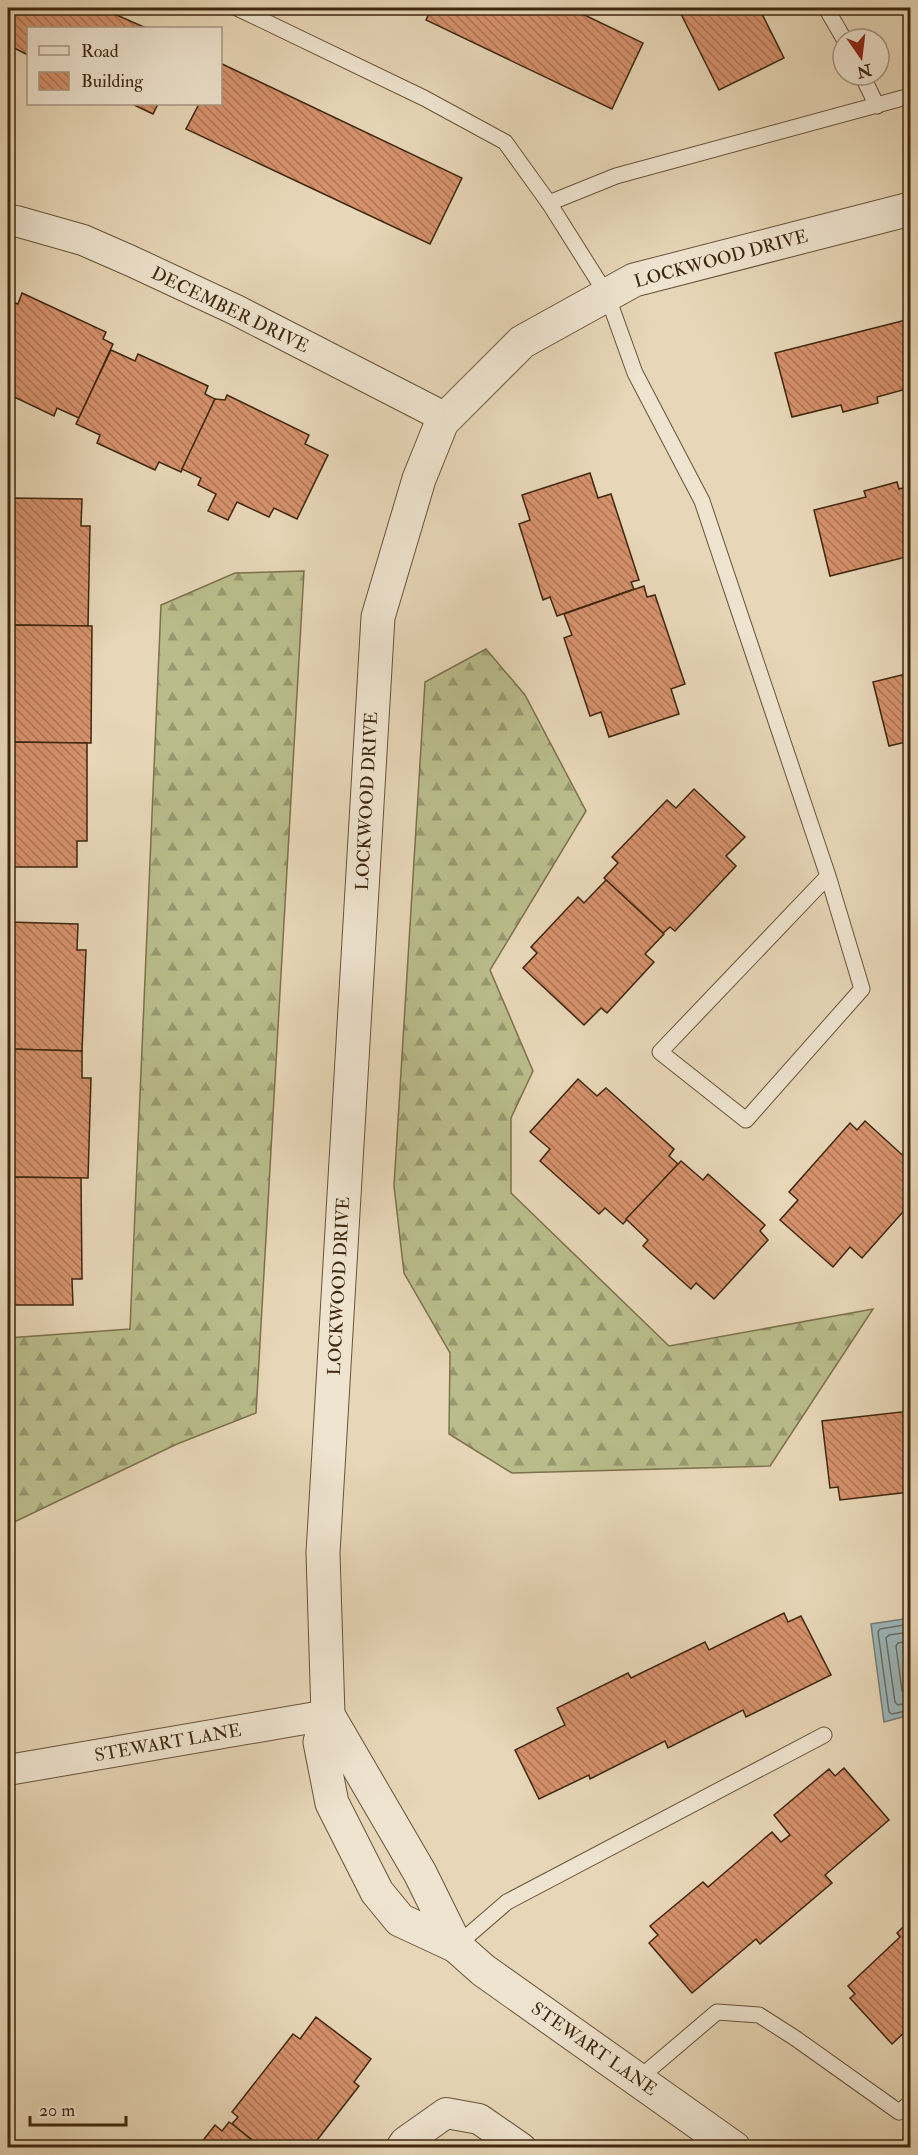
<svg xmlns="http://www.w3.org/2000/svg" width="918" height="2155" viewBox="0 0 918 2155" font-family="'IM FELL Double Pica',serif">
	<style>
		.forest { fill: url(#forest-firs); stroke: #7c724c; stroke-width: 1.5 }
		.water { fill: #9cb6ba; stroke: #767d75; stroke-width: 1.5 }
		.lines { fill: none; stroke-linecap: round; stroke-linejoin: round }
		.shore { stroke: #6d6e64; stroke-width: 1.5 }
		.building { fill: url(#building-back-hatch); stroke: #3e270e; stroke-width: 1.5 }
		.service-casing { stroke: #685338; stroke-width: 17 }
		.minor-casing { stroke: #685338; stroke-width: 32 }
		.tertiary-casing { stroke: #685338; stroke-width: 35 }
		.service { stroke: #efe4d0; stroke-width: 15 }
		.minor { stroke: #efe4d0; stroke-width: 30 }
		.tertiary { stroke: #efe4d0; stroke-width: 33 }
		.labels { text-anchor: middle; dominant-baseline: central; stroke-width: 4.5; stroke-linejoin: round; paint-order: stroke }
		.street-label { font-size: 18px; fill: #3e270e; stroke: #efe4d0 }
	</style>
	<defs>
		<pattern id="forest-firs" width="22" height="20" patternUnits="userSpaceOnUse" patternTransform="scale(1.5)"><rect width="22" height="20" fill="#babc8b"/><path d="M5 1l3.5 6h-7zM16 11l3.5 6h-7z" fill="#999970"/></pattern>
		<pattern id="building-back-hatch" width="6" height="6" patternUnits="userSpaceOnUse" patternTransform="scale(1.5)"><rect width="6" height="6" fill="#d5916c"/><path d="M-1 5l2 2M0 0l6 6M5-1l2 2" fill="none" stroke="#ae7657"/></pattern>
	</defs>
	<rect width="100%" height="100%" fill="#e7d6b7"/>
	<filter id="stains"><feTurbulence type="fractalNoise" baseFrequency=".00333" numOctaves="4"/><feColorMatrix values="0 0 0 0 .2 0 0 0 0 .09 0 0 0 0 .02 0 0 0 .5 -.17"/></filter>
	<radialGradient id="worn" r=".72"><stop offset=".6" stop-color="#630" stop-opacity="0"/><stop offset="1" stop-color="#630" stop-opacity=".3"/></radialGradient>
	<g class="forest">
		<path d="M304,571L256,1413L177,1444L8,1525V1338L130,1329L161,605L235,573Z"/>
		<path d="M486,649L525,695L586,811L490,970L533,1071L511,1118V1193L669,1346L873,1309L770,1466L512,1473L449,1434L450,1353L404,1273L394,1186L425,682Z"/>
	</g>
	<path class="water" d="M910,1618V1715L884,1722L871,1624Z"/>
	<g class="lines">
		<g class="shore">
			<path d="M910,1624L880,1629L878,1632L889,1712L892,1714L910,1710"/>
			<path d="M910,1632L889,1635L886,1638L895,1702L898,1705L910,1702"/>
			<path d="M910,1641L898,1643L896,1646L902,1691L910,1693"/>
		</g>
	</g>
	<g class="building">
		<path d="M8,8H101L146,28H28V55L8,45Z"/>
		<path d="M432,8H570L643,43L612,109L426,20Z"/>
		<path d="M678,8H759L784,58L719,90Z"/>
		<path d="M220,63L462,178L430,244L186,129L199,104H220Z"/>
		<path d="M132,104H158L153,114Z"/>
		<path d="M22,293L106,332L103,339L113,344L79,418L57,408L54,416L8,394V300L18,304Z"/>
		<path d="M910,319V388L877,397L878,403L843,412L841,405L792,417L775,353Z"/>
		<path d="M111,350L135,361L138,354L208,386L205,394L215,399L181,472L159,462L155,470L97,443L100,435L76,424Z"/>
		<path d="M227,395L309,435L305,444L328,455L297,519L274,508L269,517L237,502L228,520L208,511L216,494L198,485L201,478L182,469L215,399L225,400Z"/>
		<path d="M590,473L598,498L611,494L639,580L631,582L634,589L557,616L550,597L543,600L519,524L530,520L522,495Z"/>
		<path d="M897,482L899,489L910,486V556L830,576L814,510L866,497L864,491Z"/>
		<path d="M10,498L82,499L81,526H90L88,626L8,625V524H9Z"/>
		<path d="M644,586L647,597L655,595L685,684L671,689L679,714L609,737L601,712L590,716L564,638L572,635L564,614Z"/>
		<path d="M12,625L92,626L91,743L8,742V651H12Z"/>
		<path d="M910,673V741L889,746L873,682Z"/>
		<path d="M8,742L87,743V841H77V867H8Z"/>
		<path d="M694,789L745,837L726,856L736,866L675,931L670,927L663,933L604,878L618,863L612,857L667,800L676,808Z"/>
		<path d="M606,880L664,934L645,954L654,962L607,1013L601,1008L584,1025L523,968L537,953L531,947L578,897L584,903Z"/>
		<path d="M8,922L78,924L77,950H86L82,1051L8,1049Z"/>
		<path d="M10,1049L82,1051V1078H91L88,1178L8,1177V1076H10Z"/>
		<path d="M578,1079L597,1096L606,1088L674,1149L669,1156L678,1164L623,1224L605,1208L599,1214L540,1161L550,1149L530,1132Z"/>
		<path d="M865,1121L910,1162V1191L909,1193L910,1204L862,1258L850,1247L833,1267L780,1220L798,1200L789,1192L850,1123L857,1130Z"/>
		<path d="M681,1161L703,1180L708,1174L765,1225L760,1231L768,1240L714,1299L696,1283L691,1289L643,1246L648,1240L626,1219Z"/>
		<path d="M8,1177L81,1178L82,1279H72L73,1305H8Z"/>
		<path d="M910,1411V1492L840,1500L838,1487L830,1488L822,1421Z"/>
		<path d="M784,1613L788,1622L801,1616L831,1675L746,1717L743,1710L668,1748L665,1741L590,1779L589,1775L539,1799L515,1750L565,1725L557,1708L628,1673L631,1678L705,1642L709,1650Z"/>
		<path d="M844,1768L889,1820L825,1875L832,1883L760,1944L756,1939L692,1993L649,1943L658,1935L650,1926L703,1882L708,1887L772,1832L781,1842L790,1835L774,1815L829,1769L835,1776Z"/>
		<path d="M910,1920V2027L892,2044L850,1998L855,1994L848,1986L900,1937L897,1933Z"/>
		<path d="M316,2017L371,2059L354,2082L359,2086L311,2148H262L232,2124L238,2117L232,2112L293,2034L300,2039Z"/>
		<path d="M229,2122L232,2124L262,2148H197L215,2125L222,2131Z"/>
	</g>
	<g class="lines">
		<g class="service-casing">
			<g id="service">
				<path d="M237,8L424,98L505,142L549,203L616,176L910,96"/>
				<path d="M826,8L844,39"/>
				<path d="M862,75L877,106"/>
				<path d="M549,203L607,295L635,373L702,501L828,876L862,989L746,1120L660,1052L828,876"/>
				<path d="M456,1946L507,1902L824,1735"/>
				<path d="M637,2080L717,2012L759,2015L795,2038L899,2112L910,2103"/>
			</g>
		</g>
		<g class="minor-casing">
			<g id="minor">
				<path d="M8,221H16L83,240L131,261L236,310L446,418"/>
				<path d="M8,1770L328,1715"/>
				<path d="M401,2148L405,2142L446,2113L479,2119L521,2148"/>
			</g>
		</g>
		<g class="tertiary-casing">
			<g id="tertiary">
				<path d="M328,1715L420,1873L456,1946"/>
				<path d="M734,2148L483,1970L456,1946L400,1920L377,1892L332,1803L320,1742L328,1715L323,1553L378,617L419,479L442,422L522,342L634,280L910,209"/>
			</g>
		</g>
		<use href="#service" class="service"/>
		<use href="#minor" class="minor"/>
		<use href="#tertiary" class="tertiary"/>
	</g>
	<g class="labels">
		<g class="street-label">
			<text transform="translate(721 259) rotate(-15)">LOCKWOOD DRIVE</text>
			<text transform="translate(230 310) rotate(26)">DECEMBER DRIVE</text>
			<text transform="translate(367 801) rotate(-87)">LOCKWOOD DRIVE</text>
			<text transform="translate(339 1286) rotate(-87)">LOCKWOOD DRIVE</text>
			<text transform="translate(168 1743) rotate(-10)">STEWART LANE</text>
			<text transform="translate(594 2049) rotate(35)">STEWART LANE</text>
		</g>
	</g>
	<rect width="918" height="2155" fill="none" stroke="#e7d6b7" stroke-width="30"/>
	<rect x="9" y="9" width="900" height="2137" fill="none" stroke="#3e270e" stroke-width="3"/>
	<rect x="15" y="15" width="888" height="2125" fill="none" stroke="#3e270e" stroke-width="1.5"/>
	<rect x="27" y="27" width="195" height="78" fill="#efe4d0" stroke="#a89882" stroke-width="1.5"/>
	<rect x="39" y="46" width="30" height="9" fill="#efe4d0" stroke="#a89882" stroke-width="1.5"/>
	<text x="81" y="57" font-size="18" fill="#3e270e">Road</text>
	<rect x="39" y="72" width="30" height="18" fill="url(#building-back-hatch)" stroke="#a89882" stroke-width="1.5"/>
	<text x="81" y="87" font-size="18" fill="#3e270e">Building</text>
	<g transform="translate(861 57) rotate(166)"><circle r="28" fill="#efe4d0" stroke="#a89882" stroke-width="1.5"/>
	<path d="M0-4.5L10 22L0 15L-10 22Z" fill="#8f2418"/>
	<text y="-9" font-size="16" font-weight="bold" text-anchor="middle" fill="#3e270e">N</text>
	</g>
	<path d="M30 2116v9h96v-9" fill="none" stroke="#3e270e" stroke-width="3"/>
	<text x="39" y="2116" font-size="18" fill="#3e270e" stroke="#efe4d0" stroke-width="4.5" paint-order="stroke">20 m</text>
	<rect width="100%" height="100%" filter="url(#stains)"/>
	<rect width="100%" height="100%" fill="url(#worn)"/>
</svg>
